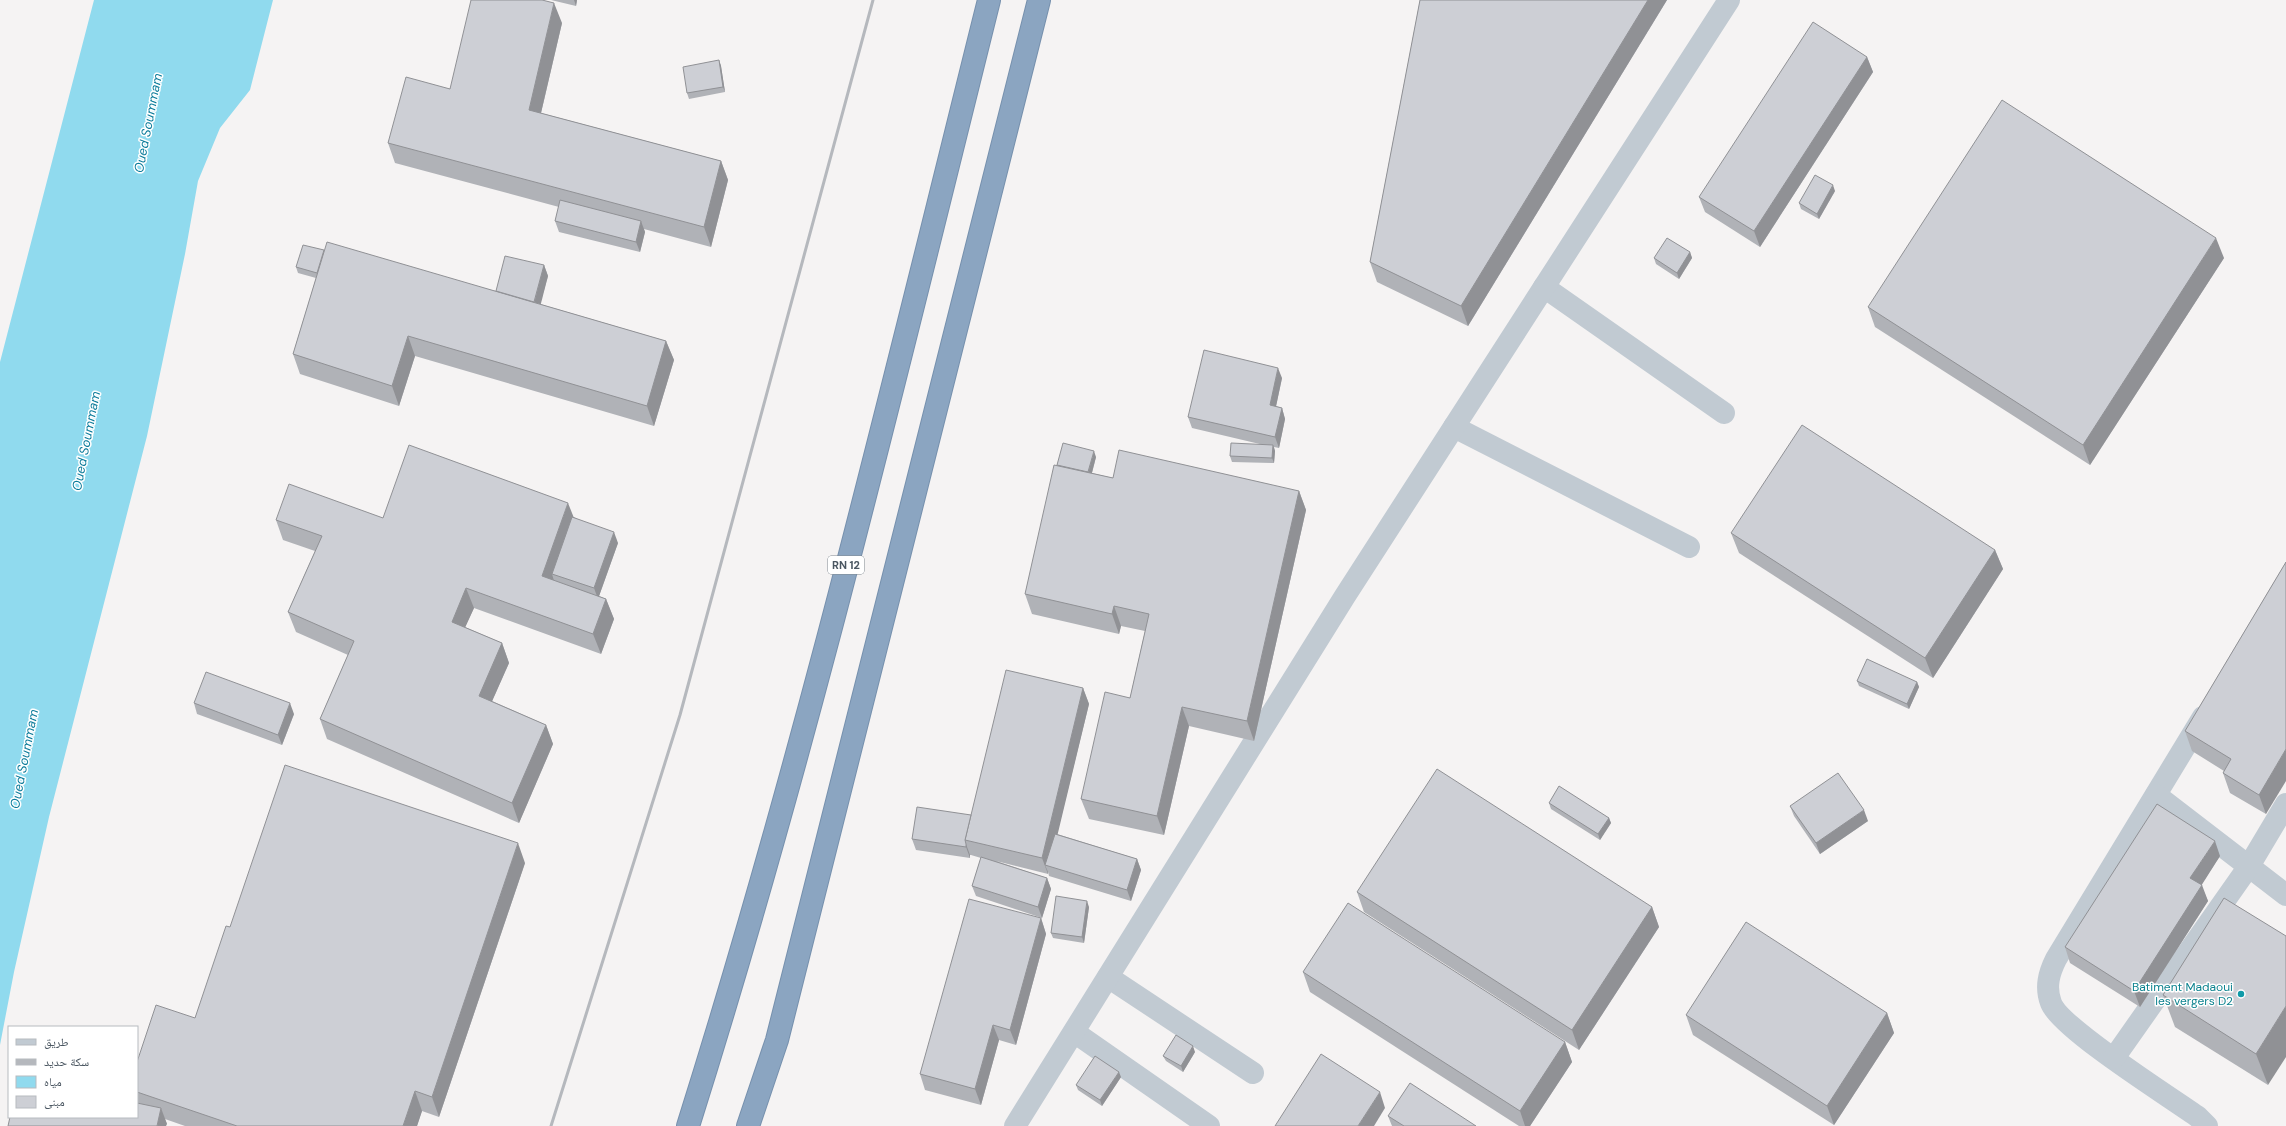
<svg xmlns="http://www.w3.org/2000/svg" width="2286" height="1126" viewBox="0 0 2286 1126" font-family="'DM Sans','Noto Naskh Arabic',sans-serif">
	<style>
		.water { fill: #90daee }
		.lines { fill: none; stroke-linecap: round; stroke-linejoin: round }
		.highway-casing { stroke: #7690ad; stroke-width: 24 }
		.minor { stroke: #c1cad2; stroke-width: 22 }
		.highway { stroke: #8ba5c1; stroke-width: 22 }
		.rail { stroke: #b5b8bd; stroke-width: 3 }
		.wall { fill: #b0b2b7 }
		.shaded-wall { fill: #909195 }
		.building { fill: #cdcfd5; stroke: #909195 }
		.culture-dot { fill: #0f9aa8; stroke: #fff; stroke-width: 1.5 }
		.labels { text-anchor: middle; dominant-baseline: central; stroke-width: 3; stroke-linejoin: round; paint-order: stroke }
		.shield { fill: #fff; stroke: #808990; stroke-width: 1 }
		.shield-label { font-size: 11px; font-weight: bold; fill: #4a5661 }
		.culture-label { font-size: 12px; fill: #0d838f; stroke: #fff; text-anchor: end }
		.water-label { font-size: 13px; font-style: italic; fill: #0c7c9b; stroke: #fff }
	</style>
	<rect width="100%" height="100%" fill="#f5f3f3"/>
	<path class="water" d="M94,0H273L250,90L220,128L198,181L185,254L147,436L49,817L14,972L0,1045V362Z"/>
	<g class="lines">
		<g class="highway-casing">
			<g id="highway">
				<path d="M688,1126C805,756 895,377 989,0"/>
				<path d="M748,1126L777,1040L1039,0"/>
			</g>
		</g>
		<g class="minor">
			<path d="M1544,287L1724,413"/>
			<path d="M1454,427L1689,547"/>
			<path d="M2203,717L2056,959C2049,973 2045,987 2051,1003C2060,1028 2170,1097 2198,1117L2207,1126"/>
			<path d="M2156,795L2286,895"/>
			<path d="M1108,977L1253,1073"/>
			<path d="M1074,1032L1209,1126"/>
			<path d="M2114,1058L2249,866L2286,804"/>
			<path d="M1015,1126L1345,596L1729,0"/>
		</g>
		<use href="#highway" class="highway"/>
		<path class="rail" d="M551,1126L680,715L873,0"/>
	</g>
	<g class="wall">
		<path d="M551,0H577L576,6Z"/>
		<path d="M1420,0H1667L1468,326L1377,282L1370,262Z"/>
		<path d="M562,23L541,113L721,161L728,180L711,247L644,229L645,232L640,252L559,232L555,221L559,207L395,163L388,143L450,89Z"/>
		<path d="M1867,57L1873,72L1760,247L1705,212L1699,197Z"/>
		<path d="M719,60L721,66L725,92L689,99L687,93Z"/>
		<path d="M1835,191L1819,219L1801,209L1799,203Z"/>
		<path d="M324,250L496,291L544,265L548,276L540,304L666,341L674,360L654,426L415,356L399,406L300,374L293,354L316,278L298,273L296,267Z"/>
		<path d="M1690,252L1692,258L1679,279L1656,264L1654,258Z"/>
		<path d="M2224,258L2090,465L1875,327L1868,307Z"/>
		<path d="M1282,378L1276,406L1282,408L1285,419L1279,448L1274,447L1275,451L1274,463L1232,462L1230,456L1264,445L1192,428L1188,417Z"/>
		<path d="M1096,457L1092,473L1113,478L1299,491L1306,510L1254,741L1189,726L1164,835L1089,819L1081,799L1130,698L1145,631L1121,626L1119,634L1032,614L1025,594L1057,465Z"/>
		<path d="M574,517L618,543L599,596L606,599L614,619L601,654L474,608L465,627L502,643L509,663L492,701L546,725L553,744L519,823L327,739L320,719L348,655L296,632L288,612L315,551L283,540L276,520Z"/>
		<path d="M1731,533L1995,550L2003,569L1933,678L1739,553Z"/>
		<path d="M2286,562L2266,814L2230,793L2223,773L2224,771L2192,751L2185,731Z"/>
		<path d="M1857,681L1917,682L1919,687L1909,709L1859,686Z"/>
		<path d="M1083,688L1089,704L1057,834L1137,859L1141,870L1131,901L1049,876L1048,872V874L996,861L1047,878L1051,889L1042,918L976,896L972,886L981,858L971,855H970V858L916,850L912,839L971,815Z"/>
		<path d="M194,703L294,714L282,745L197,714Z"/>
		<path d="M1549,803L1609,818L1611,823L1600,840L1551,809Z"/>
		<path d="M1790,806L1868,821L1820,854L1794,816Z"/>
		<path d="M2220,856L2201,885L2208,901L2140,1007L2070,963L2065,947Z"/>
		<path d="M525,863L439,1117L422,1111L417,1126H185L165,1119L167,1124L137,1117V1062L195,1018L230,927Z"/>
		<path d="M1357,892L1652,907L1659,927L1579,1050L1364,912Z"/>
		<path d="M2224,898L2268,1085L2175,1027L2163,995Z"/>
		<path d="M1089,907L1084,943L1053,938L1051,933Z"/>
		<path d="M1041,918L1046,934L1016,1045L999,1040L981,1105L925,1090L920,1074Z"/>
		<path d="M1303,972L1565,1042L1572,1062L1530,1126H1519L1310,992Z"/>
		<path d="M1887,1013L1894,1033L1834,1125L1693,1035L1686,1015Z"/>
		<path d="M1195,1052L1183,1072L1166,1061L1163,1056Z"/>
		<path d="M1121,1077L1102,1106L1078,1090L1076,1085Z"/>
		<path d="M1388,1116L1476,1126H1392Z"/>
	</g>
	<g class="shaded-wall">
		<path d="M574,0H577L576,6Z"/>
		<path d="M1648,0H1667L1468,326L1461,306Z"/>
		<path d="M554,3L562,23L537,130L529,110Z"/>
		<path d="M1867,57L1873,72L1760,247L1754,231Z"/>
		<path d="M719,60L721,66L725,92L723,87Z"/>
		<path d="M721,161L728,180L711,247L704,227Z"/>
		<path d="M1833,185L1835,191L1819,219L1817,214Z"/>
		<path d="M641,221L645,232L640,252L636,242Z"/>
		<path d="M2216,238L2224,258L2090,465L2083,445Z"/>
		<path d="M1690,252L1692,258L1679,279L1677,273Z"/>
		<path d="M544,265L548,276L538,315L534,304Z"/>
		<path d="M408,336L415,356L399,406L392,386Z"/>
		<path d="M666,341L674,360L654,426L647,406Z"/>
		<path d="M1278,368L1282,378L1274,416L1270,405Z"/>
		<path d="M1282,408L1285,419L1279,448L1275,437Z"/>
		<path d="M1273,445L1275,451L1274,463L1272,458Z"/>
		<path d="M1094,451L1096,457L1090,480L1088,474Z"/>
		<path d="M1299,491L1306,510L1254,741L1247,721Z"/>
		<path d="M568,503L576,523L552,574L554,581L542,576Z"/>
		<path d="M614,532L618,543L598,599L594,588Z"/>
		<path d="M1995,550L2003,569L1933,678L1925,658Z"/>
		<path d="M466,588L474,608L459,641L452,622Z"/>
		<path d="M606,599L614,619L601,654L593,634Z"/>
		<path d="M1114,606L1121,626L1119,634L1112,614Z"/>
		<path d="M502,643L509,663L486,715L479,696Z"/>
		<path d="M1917,682L1919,687L1909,709L1907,704Z"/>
		<path d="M1083,688L1089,704L1050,866L1045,865L1048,872V874L1042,858Z"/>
		<path d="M290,703L294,714L282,745L278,735Z"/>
		<path d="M1182,707L1189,726L1164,835L1157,816Z"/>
		<path d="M546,725L553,744L519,823L512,803Z"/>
		<path d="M2286,749V781L2266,814L2259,795Z"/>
		<path d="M1864,810L1868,821L1820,854L1816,843Z"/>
		<path d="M1609,818L1611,823L1600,840L1598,834Z"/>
		<path d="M2215,841L2220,856L2196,894L2190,878Z"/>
		<path d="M518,843L525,863L439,1117L432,1097Z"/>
		<path d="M966,844L970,855V858L966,847Z"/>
		<path d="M1137,859L1141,870L1131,901L1127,890Z"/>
		<path d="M1047,878L1051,889L1042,918L1038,907Z"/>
		<path d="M2202,885L2208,901L2140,1007L2134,991Z"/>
		<path d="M1087,901L1089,907L1084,943L1082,937Z"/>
		<path d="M1652,907L1659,927L1579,1050L1572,1030Z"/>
		<path d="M1041,918L1046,934L1016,1045L1010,1030Z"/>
		<path d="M2286,1006V1057L2268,1085L2256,1054Z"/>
		<path d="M1887,1013L1894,1033L1834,1125L1827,1106Z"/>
		<path d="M993,1025L999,1040L981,1105L975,1089Z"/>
		<path d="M1565,1042L1572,1062L1530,1126H1525L1520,1111Z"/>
		<path d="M1193,1046L1195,1052L1183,1072L1181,1066Z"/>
		<path d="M1119,1072L1121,1077L1102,1106L1100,1100Z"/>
		<path d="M415,1091L422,1111L417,1126H403Z"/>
		<path d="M1380,1092L1385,1108L1374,1126H1358Z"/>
		<path d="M161,1108L167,1124L166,1126H157Z"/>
	</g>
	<g class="building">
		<path d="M471,0H542L554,3L529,110L721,161L704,227L388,143L406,77L450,89Z"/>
		<path d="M1420,0H1648L1461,306L1370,262Z"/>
		<path d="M1813,22L1867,57L1754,231L1699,197Z"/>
		<path d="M719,60L723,87L687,93L683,67Z"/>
		<path d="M2002,100L2216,238L2083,445L1868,307Z"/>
		<path d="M1815,175L1833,185L1817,214L1799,203Z"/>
		<path d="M560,200L641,221L636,242L555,221Z"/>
		<path d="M1667,238L1690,252L1677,273L1654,258Z"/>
		<path d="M327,242L666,341L647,406L408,336L392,386L293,354Z"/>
		<path d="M303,245L324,250L317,273L296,267Z"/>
		<path d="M505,256L544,265L534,302L496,291Z"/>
		<path d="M1204,350L1278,368L1270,405L1282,408L1275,437L1188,417Z"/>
		<path d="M1802,425L1995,550L1925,658L1731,533Z"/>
		<path d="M1063,443L1094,451L1088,472L1057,465Z"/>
		<path d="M1231,443L1273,445L1272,458L1230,456Z"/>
		<path d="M409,445L568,503L542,576L606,599L593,634L466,588L452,622L502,643L479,696L546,725L512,803L320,719L354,641L288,612L322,536L276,520L289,484L383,518Z"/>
		<path d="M1119,450L1299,491L1247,721L1182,707L1157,816L1081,799L1105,692L1130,698L1149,614L1114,606L1112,614L1025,594L1054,465L1113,478Z"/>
		<path d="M572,517L614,532L594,588L552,574Z"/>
		<path d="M2286,562V749L2259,795L2223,773L2231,759L2185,731Z"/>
		<path d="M1867,659L1917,682L1907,704L1857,681Z"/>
		<path d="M1006,670L1083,688L1042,858L965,840Z"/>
		<path d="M206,672L290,703L278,735L194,703Z"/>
		<path d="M285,765L518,843L432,1097L415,1091L403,1126H237L137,1092V1062L156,1005L195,1018L226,926L230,927Z"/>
		<path d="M1437,769L1652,907L1572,1030L1357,892Z"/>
		<path d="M1838,773L1864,810L1816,843L1790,806Z"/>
		<path d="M1559,786L1609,818L1598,834L1549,803Z"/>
		<path d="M2157,804L2215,841L2190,878L2202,885L2134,991L2065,947Z"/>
		<path d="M917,807L971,815L965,840L966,844V847L912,839Z"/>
		<path d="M1055,834L1137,859L1127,890L1045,865Z"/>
		<path d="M981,857L1047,878L1038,907L972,886Z"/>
		<path d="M1056,896L1087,901L1082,937L1051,933Z"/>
		<path d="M2224,898L2286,936V1006L2256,1054L2163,995Z"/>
		<path d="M969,899L1041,918L1010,1030L993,1025L975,1089L920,1074Z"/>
		<path d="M1348,903L1565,1042L1520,1111L1303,972Z"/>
		<path d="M1746,922L1887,1013L1827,1106L1686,1015Z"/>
		<path d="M1176,1035L1193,1046L1181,1066L1163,1056Z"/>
		<path d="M1321,1054L1380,1092L1358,1126H1275Z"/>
		<path d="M1095,1056L1119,1072L1100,1100L1076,1085Z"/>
		<path d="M1410,1083L1476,1126H1404L1388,1116Z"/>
		<path d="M137,1103L161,1108L157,1126H8L10,1117H137Z"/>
	</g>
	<circle class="culture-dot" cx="2241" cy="994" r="4"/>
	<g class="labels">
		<rect class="shield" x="828" y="556" width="36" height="18" rx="3"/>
		<g class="shield-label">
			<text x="846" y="565">RN 12</text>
		</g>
		<g class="culture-label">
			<text x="2233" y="987">Batiment Madaoui<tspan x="2233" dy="14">les vergers D2</tspan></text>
		</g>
		<g class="water-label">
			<text transform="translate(148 123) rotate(-79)">Oued Soummam</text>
			<text transform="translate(86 441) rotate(-79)">Oued Soummam</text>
			<text transform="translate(24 759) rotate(-79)">Oued Soummam</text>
		</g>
	</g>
	<rect x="8" y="1026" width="130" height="92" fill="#ffffff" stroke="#b7bbc0"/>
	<rect x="16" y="1039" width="20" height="6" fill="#c1cad2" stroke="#b7bbc0"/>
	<text x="44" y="1046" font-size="12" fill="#4a5661">طريق</text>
	<rect x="16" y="1059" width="20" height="6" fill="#b5b8bd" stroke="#b7bbc0"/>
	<text x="44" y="1066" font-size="12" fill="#4a5661">سكة حديد</text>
	<rect x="16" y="1076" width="20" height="12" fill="#90daee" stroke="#b7bbc0"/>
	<text x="44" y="1086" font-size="12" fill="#4a5661">مياه</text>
	<rect x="16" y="1096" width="20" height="12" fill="#cdcfd5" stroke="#b7bbc0"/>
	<text x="44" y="1106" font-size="12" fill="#4a5661">مبنى</text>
</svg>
